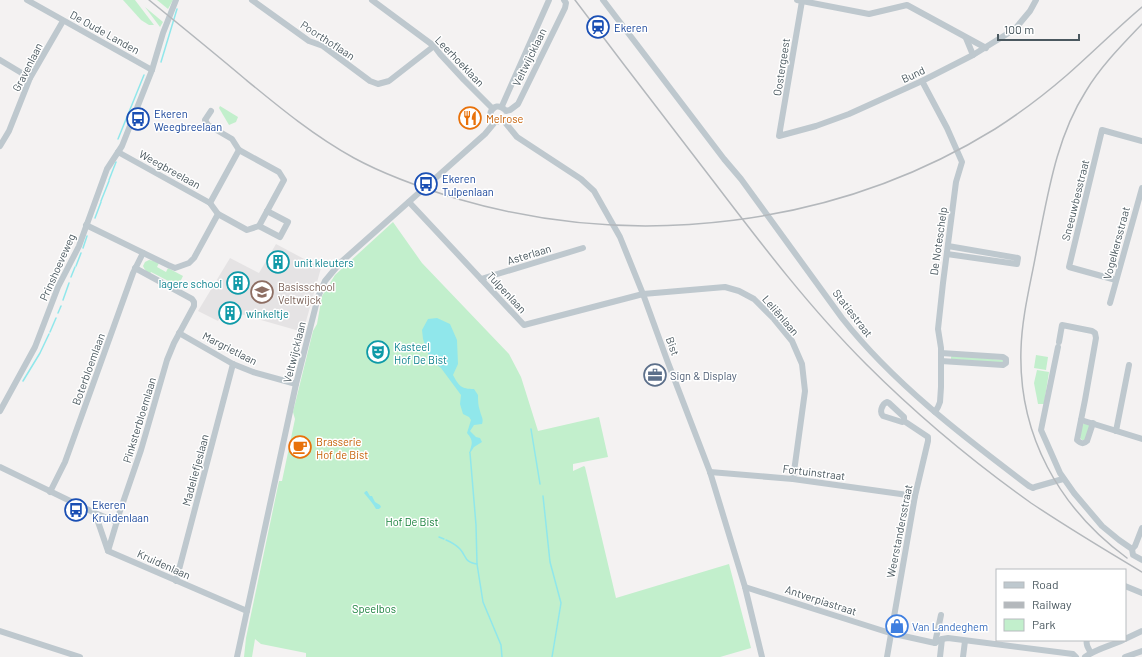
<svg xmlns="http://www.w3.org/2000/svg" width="1142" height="657" viewBox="0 0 1142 657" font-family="Barlow,sans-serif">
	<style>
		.education { fill: #e5e3e4 }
		.green { fill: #c2efcc }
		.water { fill: #90e7eb }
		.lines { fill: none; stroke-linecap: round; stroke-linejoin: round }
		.stream { stroke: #90e7eb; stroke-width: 1.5 }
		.minor { stroke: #bec8ce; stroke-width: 6 }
		.rail { stroke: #b4b8bc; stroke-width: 1.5 }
		.labels { text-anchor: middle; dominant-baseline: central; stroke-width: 3; stroke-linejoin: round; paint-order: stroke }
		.transit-label { font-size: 11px; fill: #164399; stroke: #fff; text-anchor: start }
		.street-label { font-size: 11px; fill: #4a585f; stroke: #fff }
		.food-label { font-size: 11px; fill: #c56008; stroke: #fff; text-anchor: start }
		.culture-label { font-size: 11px; fill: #0d838f; stroke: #fff; text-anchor: start }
		.education-label { font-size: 11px; fill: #785e54; stroke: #fff; text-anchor: start }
		.service-label { font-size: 11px; fill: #4e5e75; stroke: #fff; text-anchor: start }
		.park-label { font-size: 11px; fill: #19813c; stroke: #fff }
		.shop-label { font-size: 11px; fill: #366cbe; stroke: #fff; text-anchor: start }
	</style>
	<rect width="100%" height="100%" fill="#f4f2f2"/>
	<path class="education" d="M276,244L321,268L303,332L237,313L232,320L222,314L218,321L198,311L230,258L259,273Z"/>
	<g class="green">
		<path d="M123,0H135L154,25H149L141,20Z"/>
		<path d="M157,0H173L168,9Z"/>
		<path d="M145,7L163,22L160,27Z"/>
		<path d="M220,106L238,117L236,122L229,125L219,108Z"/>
		<path d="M393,222L422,263L509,354L521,377L538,431L599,417L608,457L573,464V471L584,466L585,467L616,598L729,564L751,648L720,657H306V653L261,644L255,639L252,657H244L246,638L279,481H282L295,419L293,412L313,331L317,324L322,296L335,275Z"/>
		<path d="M149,260L154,261L159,263L157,267L166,272L168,268L183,276L178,286L151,272L150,274C147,272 144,269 143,266L145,262Z"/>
		<path d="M951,355L1003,360V363L951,359Z"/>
		<path d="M1036,355L1048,357L1046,370L1034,368Z"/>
		<path d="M1037,370L1049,372L1044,404H1038L1034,383Z"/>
		<path d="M1085,423L1088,424L1090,426L1086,440H1082L1080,438L1082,425Z"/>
	</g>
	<g class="water">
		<path d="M437,318L450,324L457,340L458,364L453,375C459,386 461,389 474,389L478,395C478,400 478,406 480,411C481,416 484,419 482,424L474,425L470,431L476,437L480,438L482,442L474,447L470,453H469C472,444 474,441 467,433L471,420L469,417L463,414L460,404L461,395L441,368L430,359L423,339L422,330L428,319Z"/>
		<path d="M366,491H367L370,496H372L375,502L380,505L381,507L379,509H376C373,503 368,498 364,493Z"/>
	</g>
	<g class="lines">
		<g class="stream">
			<path d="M161,62L177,9"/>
			<path d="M118,139L144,75"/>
			<path d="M109,180L116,162"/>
			<path d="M101,201L109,181"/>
			<path d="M95,218L101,202"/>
			<path d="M83,248L87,236"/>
			<path d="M76,266L81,253"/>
			<path d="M71,277L75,267"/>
			<path d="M63,300L69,283"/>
			<path d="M58,313L61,306"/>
			<path d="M50,332L56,318"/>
			<path d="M23,381L40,353L49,334"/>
			<path d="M531,429L540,484"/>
			<path d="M470,453L476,525L477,564L483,602L501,645L502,657"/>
			<path d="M543,496L550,562L561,603L552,657"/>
			<path d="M439,537L444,539"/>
			<path d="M446,540C451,542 456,545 460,549C467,557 464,562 477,564"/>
		</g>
		<g class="minor">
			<path d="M27,0L152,70"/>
			<path d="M252,0L309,41L323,46L370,81L378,84L389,81L434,46"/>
			<path d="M372,0L434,46L440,54L464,80L493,109"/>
			<path d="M603,0L724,159L741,179L842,318C893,383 964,437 1029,486L1033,488L1035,487L1063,479"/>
			<path d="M797,0L869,14L907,5L986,48"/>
			<path d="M802,1L779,136L816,126L849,114L922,81L973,55L1015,29L1030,11L1036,0"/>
			<path d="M966,38L973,55"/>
			<path d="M0,60L30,78"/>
			<path d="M922,81L947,128L962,162L956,182L943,283L938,329L941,348V387L940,402L938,407L935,412"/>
			<path d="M502,106L549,0"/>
			<path d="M211,111L205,120L208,125L232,139L239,150L279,172L284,180L259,226"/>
			<path d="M506,111L510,110L518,104L565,8L566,3L564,0"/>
			<path d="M504,121L517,137L581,179L594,191L620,237L643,294L667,360L710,472L745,587L762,657"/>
			<path d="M497,122C483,117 494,100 504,109"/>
			<path d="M0,146L9,131L30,78L63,21"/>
			<path d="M118,152L210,203L218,214L247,230L259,226L280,237L288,222L267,211"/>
			<path d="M409,202L524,325L643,294L725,287L739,291L754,299L774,319L792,341L802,364L805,391L793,479"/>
			<path d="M210,203L239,150"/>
			<path d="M86,225L168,265L175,268L189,263L194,258L218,214"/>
			<path d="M947,254L1017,264L1018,258L948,246"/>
			<path d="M481,279L583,248"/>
			<path d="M1116,280L1069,267L1102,130L1142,141"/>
			<path d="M1110,303L1142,188"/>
			<path d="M179,333L233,364L253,372L296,384"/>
			<path d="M1059,342L1062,325L1092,331L1095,333L1096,338L1085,400L1077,440C1080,443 1083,445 1087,441L1093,423"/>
			<path d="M1058,347L1041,430L1060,473L1074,493L1102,526L1119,540L1132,549L1133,555L1142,560"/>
			<path d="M941,361L1003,365L1006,363V359L1003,357L941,353"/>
			<path d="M0,411L35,347L58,287L79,246L107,169L122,146L152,70L163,33L176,0"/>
			<path d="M1081,420L1142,439"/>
			<path d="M1116,431L1129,365"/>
			<path d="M0,467L95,513L117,522"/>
			<path d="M710,472L793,479L915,496"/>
			<path d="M50,492L65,462L133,273L143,253"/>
			<path d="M95,513L108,551L247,611"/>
			<path d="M1132,549L1135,546L1142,528"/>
			<path d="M108,551L120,511L141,450L167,360L174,343L194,306V302L192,299L135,268"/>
			<path d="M176,581L233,364"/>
			<path d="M1125,586L1142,593"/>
			<path d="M745,587L890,633L935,643L942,639L948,638L1073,654L1076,657"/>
			<path d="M0,631L80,657"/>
			<path d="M1125,639L1142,631"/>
			<path d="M1087,640C1085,645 1089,649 1091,653"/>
			<path d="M935,643L941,615"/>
			<path d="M237,657L296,384L318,297L325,281L340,263L439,175L485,134L495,122"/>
			<path d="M887,657L915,496L928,441V437L904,421V417L889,403L887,402C882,404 879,412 883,416L902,422L904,421"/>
			<path d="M940,657L942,639"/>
			<path d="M963,657L965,641"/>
			<path d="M1085,657C1096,649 1110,646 1123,640"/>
			<path d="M1125,657L1142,651"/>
		</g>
		<g class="rail">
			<path d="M149,0C181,26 213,52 245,79C279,107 314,136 354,158C387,176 422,188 458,199C636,251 836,227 995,129C1020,113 1044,95 1067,75C1092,53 1116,29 1142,7"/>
			<path d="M575,0C621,61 667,121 714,182C762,245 810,308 866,364C917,415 972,461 1031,503C1067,527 1105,550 1142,572"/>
			<path d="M1127,558C1059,508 1018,435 1021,349C1022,315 1031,282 1037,248C1048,194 1056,138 1086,91C1101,66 1122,45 1142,24"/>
		</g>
	</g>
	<defs>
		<g id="station-ring" transform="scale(1.15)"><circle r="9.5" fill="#fff" stroke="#1a4fb4" stroke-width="1.5"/><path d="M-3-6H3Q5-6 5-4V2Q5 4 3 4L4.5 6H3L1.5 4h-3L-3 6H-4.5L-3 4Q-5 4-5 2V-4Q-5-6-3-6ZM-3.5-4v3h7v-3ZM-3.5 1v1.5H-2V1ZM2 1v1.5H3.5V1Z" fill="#1a4fb4"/></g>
		<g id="restaurant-ring" transform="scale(1.15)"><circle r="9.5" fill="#fff" stroke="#e8710a" stroke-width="1.5"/><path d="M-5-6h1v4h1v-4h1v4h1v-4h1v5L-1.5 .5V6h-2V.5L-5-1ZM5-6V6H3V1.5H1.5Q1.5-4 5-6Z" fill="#e8710a"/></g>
		<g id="bus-ring" transform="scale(1.15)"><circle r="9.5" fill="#fff" stroke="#1a4fb4" stroke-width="1.5"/><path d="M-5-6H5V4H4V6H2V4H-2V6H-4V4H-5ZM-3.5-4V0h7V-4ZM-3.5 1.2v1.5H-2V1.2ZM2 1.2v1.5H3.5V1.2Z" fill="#1a4fb4"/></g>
		<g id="building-ring" transform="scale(1.15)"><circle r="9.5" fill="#fff" stroke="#0f9aa8" stroke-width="1.5"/><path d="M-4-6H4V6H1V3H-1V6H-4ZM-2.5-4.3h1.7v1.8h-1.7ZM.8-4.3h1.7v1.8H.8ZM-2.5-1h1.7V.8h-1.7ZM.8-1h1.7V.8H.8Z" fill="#0f9aa8"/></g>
		<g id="school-ring" transform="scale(1.15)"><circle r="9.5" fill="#fff" stroke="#8d6e63" stroke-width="1.5"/><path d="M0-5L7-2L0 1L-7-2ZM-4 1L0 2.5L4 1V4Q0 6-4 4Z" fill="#8d6e63"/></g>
		<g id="theatre-ring" transform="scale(1.15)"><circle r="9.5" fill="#fff" stroke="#0f9aa8" stroke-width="1.5"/><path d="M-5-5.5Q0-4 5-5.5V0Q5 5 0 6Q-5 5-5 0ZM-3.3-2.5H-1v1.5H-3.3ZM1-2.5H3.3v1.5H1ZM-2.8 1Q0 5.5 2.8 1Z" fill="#0f9aa8"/></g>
		<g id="office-ring" transform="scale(1.15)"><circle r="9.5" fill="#fff" stroke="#5c6f8a" stroke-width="1.5"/><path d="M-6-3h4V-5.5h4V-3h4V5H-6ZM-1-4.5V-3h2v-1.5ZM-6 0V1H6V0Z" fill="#5c6f8a"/></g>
		<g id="cafe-ring" transform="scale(1.15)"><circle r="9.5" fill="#fff" stroke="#e8710a" stroke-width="1.5"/><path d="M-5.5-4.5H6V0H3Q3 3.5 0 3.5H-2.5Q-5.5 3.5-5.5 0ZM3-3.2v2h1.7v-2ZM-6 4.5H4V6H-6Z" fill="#e8710a"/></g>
		<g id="shop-ring" transform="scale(1.15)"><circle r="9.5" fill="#fff" stroke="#3f7fe0" stroke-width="1.5"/><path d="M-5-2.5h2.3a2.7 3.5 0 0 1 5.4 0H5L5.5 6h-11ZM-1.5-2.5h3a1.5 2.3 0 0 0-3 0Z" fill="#3f7fe0"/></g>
	</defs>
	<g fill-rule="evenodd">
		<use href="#station-ring" x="598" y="27"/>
		<use href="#restaurant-ring" x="470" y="118"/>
		<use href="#bus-ring" x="138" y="119"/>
		<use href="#bus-ring" x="426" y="184"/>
		<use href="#building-ring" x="278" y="262"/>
		<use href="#building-ring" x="238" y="283"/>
		<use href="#school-ring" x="262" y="292"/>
		<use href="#building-ring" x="230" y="313"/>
		<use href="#theatre-ring" x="378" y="352"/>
		<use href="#office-ring" x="655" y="375"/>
		<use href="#cafe-ring" x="300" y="447"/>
		<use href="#bus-ring" x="76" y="510"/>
		<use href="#shop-ring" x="897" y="626"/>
	</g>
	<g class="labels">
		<g class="transit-label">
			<text x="614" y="27">Ekeren</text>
			<text x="154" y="113">Ekeren<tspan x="154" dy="13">Weegbreelaan</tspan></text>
			<text x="442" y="178">Ekeren<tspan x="442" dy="13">Tulpenlaan</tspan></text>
			<text x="92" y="504">Ekeren<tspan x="92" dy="13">Kruidenlaan</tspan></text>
		</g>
		<g class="street-label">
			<text transform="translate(105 32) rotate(29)">De Oude Landen</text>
			<text transform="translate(328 40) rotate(33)">Poorthoflaan</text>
			<text transform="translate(529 57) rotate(-64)">Veltwijcklaan</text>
			<text transform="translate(460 61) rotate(46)">Leerhoeklaan</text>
			<text transform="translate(27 67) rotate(-63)">Gravenlaan</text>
			<text transform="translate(781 67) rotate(-81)">Oostergeest</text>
			<text transform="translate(913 74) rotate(-25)">Bund</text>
			<text transform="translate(170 169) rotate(29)">Weegbreelaan</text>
			<text transform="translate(1075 200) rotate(-76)">Sneeuwbesstraat</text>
			<text transform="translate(938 241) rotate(-82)">De Noteschelp</text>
			<text transform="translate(1116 243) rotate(-75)">Vogelkersstraat</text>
			<text transform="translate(529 254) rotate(-17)">Asterlaan</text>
			<text transform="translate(57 267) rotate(-66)">Prinshoeveweg</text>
			<text transform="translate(507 292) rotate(47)">Tulpenlaan</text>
			<text transform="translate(853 313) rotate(52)">Statiestraat</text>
			<text transform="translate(781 315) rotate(49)">Leliënlaan</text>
			<text transform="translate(673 346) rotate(70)">Bist</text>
			<text transform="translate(230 348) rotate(27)">Margrietlaan</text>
			<text transform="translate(294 352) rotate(-76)">Veltwijcklaan</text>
			<text transform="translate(88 369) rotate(-70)">Boterbloemlaan</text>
			<text transform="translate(139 420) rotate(-73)">Pinksterbloemlaan</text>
			<text transform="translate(195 470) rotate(-75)">Madeliefjeslaan</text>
			<text transform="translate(814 472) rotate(7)">Fortuinstraat</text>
			<text transform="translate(899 531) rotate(-79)">Weerstandersstraat</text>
			<text transform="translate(164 564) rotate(24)">Kruidenlaan</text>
			<text transform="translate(821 600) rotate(18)">Antverpiastraat</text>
		</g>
		<g class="food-label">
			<text x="486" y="118">Melrose</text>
			<text x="316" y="441">Brasserie<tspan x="316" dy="13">Hof de Bist</tspan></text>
		</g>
		<g class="culture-label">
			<text x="294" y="262">unit kleuters</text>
			<text x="222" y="283" text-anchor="end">lagere school</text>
			<text x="246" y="313">winkeltje</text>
			<text x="394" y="346">Kasteel<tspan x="394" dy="13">Hof De Bist</tspan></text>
		</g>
		<g class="education-label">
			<text x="278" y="286">Basisschool<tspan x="278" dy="13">Veltwijck</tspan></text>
		</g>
		<g class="service-label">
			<text x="670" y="375">Sign &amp; Display</text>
		</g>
		<g class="park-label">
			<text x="412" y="521">Hof De Bist</text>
			<text x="374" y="608">Speelbos</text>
		</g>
		<g class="shop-label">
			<text x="912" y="626">Van Landeghem</text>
		</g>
	</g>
	<rect x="996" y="569" width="130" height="72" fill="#ffffff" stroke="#b7bcbf"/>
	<rect x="1004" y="582" width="20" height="6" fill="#bec8ce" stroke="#b7bcbf"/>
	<text x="1032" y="589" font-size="12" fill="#4a585f">Road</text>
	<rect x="1004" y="602" width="20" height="6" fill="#b4b8bc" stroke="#b7bcbf"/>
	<text x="1032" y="609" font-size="12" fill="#4a585f">Railway</text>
	<rect x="1004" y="619" width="20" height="12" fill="#c2efcc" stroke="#b7bcbf"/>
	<text x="1032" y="629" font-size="12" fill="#4a585f">Park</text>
	<path d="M998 34v6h81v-6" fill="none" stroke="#4a585f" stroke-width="2"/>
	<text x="1004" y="34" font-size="12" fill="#4a585f" stroke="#ffffff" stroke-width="3" paint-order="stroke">100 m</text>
</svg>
